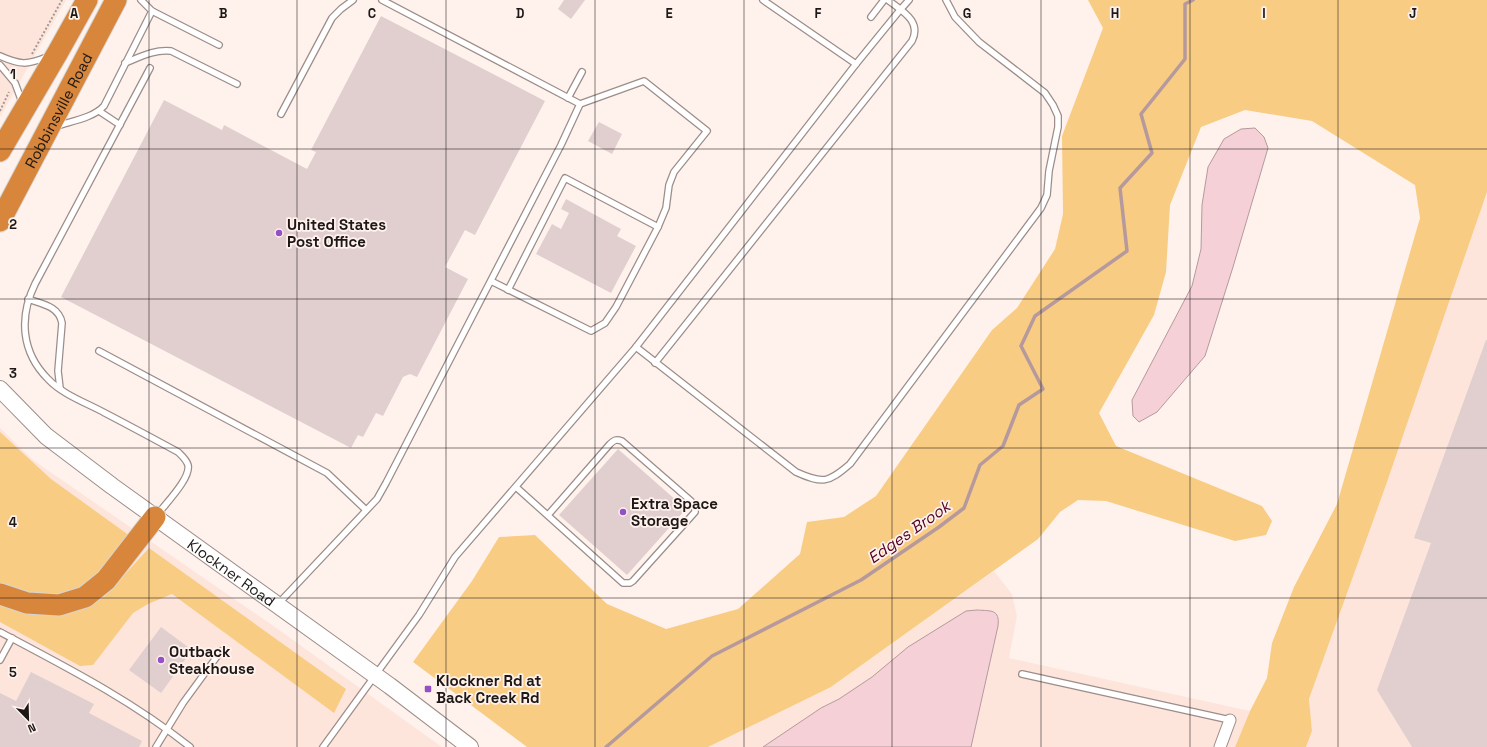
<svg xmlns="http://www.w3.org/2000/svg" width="1487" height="747" viewBox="0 0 1487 747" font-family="'Space Grotesk',sans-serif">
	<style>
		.built { fill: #fee5dc }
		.green { fill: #f8cc83 }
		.water { fill: #f6d0d7; stroke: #b5999d }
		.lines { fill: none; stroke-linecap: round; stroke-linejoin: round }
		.stream { stroke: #b5999d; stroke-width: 3.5 }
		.building { fill: #e0cfce }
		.lane-casing { stroke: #9c8d88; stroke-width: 8 }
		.street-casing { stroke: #9c8d88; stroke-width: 13 }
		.secondary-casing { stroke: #9c8d88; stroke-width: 18 }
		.highway-casing { stroke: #d6d5d5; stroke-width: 23 }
		.path { stroke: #a29894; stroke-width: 2; stroke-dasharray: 2 2; stroke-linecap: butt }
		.lane { stroke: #fff; stroke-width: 5.5 }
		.street { stroke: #fff; stroke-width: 11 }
		.secondary { stroke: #fff; stroke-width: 16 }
		.highway { stroke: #d7863b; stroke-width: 21 }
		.grid { fill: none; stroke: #1d1816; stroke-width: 1; stroke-opacity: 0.55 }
		.poi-dot { fill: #9450c4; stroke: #fff2ed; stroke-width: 1.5 }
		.labels { text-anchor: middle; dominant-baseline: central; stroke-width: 3.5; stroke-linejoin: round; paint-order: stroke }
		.street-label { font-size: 15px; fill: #1d1816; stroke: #fff2ed }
		.poi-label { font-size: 15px; font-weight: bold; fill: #1d1816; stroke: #fff2ed; text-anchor: start }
		.water-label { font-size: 16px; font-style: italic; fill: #530223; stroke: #fff2ed }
		.grid-label { font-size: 13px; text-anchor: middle; font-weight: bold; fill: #1d1816; stroke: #fff2ed; stroke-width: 3.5; stroke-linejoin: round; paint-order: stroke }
	</style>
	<rect width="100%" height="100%" fill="#fff2ed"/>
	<g class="built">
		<path d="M0,0H66L0,117Z"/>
		<path d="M1487,192V747H1306L1312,731L1309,699L1386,485Z"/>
		<path d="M0,428L33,460L275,627L442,747H0Z"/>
		<path d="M994,571L1012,594L1017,616L1009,658L1250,711L1235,747H708L831,687Z"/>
	</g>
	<g class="green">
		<path d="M1088,0H1487V192L1386,485L1309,699L1312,731L1306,747H1235L1250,711L1267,678L1272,643L1294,587L1337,504L1420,218L1415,185L1312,121L1245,110L1201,127L1170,205L1166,272L1154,315L1099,413L1116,446L1262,506L1272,521L1266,535L1235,541L1106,501L1078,500L1060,512L1038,539L831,687L708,747H527L413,662L472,581L499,537L535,535L607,604L666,629L738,609L800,554L807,522L844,517L876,496L992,330L1017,308L1055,249L1063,214L1062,136L1103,28Z"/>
		<path d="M0,432L51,479L130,536L94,582L72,593L46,596L0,586Z"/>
		<path d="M149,548L346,689L334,713L172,594L148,604L133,613L93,665L80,666L0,622V600L74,611L104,597Z"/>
	</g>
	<g class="water">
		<path d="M1255,128L1264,137L1268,148L1233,267L1205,356L1157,412L1139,422L1133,416L1132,400L1192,286L1201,249L1202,205L1208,167L1224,139L1241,129Z"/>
		<path d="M977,610C991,611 1000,609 998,626L971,747H763L821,708L839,699L872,677L908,647L966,611Z"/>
	</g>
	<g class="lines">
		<path class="stream" d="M606,747L712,656L861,580L939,527L964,508L980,465L1003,446L1019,405L1043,389L1021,346L1035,316L1127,251L1120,188L1152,153L1141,114L1185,59V4L1193,0"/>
	</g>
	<g class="building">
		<path d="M564,0H585L571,19L558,9Z"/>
		<path d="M381,16L545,101L475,235L465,230L445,267L468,279L417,377L410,374L403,377L383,416L376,413L363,437L358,435L351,448L61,297L164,100L222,130L224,125L307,169L316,152L311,150Z"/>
		<path d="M599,122L622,134L612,154L588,141Z"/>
		<path d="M566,199L621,229L617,236L636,246L611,293L536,254L552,224L561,229L569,213L561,209Z"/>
		<path d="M1486,340H1487V747H1412L1377,690L1431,543L1414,538Z"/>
		<path d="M618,449L686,509L627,575L559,515Z"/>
		<path d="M161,627L192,650L161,693L129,670Z"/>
		<path d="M31,672L94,704L89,713L142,741L139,747H0V693L16,701Z"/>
	</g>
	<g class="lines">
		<g class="lane-casing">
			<g id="lane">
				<path d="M141,0L152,11L219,45"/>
				<path d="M382,0L580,104"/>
				<path d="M871,17L884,0"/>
				<path d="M0,56C20,65 27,65 47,57"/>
				<path d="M125,63C140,57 155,49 171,51L237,84"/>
				<path d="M856,64L900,10L909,0"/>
				<path d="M0,65L15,83L22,102"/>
				<path d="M150,68L35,284C19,317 21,352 48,379C63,395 87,403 105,413C130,426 154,439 178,452C182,456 186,459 188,465C191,478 166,503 158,514"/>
				<path d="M568,98L582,72"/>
				<path d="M99,111L120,125"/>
				<path d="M281,114L332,18L341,9L353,0"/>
				<path d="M57,126C72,121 93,118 104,106L152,11"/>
				<path d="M508,290L565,178L658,227"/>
				<path d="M28,299C42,304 59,306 62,323L58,371L60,388"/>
				<path d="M636,347L796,472C823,484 828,483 850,464L1041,208L1047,195L1049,171L1058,127V116L1053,105L1045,93L979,42L955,17L946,0"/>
				<path d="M99,351L327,473L366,510"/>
				<path d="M655,363L912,41C922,21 902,11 888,0"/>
				<path d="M516,487L623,583H630L633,581L695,512V507L691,501L622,441C616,439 614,440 610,444L548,515"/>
				<path d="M278,604L377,499L386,483L561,145L580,104L644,81L707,131L674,172L669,185L666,208L658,227L616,307L605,323L591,331L491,281"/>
				<path d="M0,632C66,667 131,700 190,747"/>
				<path d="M0,660L12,638"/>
				<path d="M1022,674L1230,720"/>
				<path d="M156,747L183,703L221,651"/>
				<path d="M323,747L419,615L455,557L636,347L856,64L763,0"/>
			</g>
		</g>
		<g class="street-casing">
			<path id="street" d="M1220,747L1230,720"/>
		</g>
		<g class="secondary-casing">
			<g id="secondary">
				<path id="s1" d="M0,389L46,436L112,486L390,686L470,747"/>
			</g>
		</g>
		<g class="highway-casing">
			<g id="highway">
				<path d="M0,151L58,52L87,0"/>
				<path id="s2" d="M0,221L116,0"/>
				<path d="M0,594L27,603L59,605L85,597L106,580L155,517"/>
			</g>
		</g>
		<g class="path">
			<path d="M32,54L62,0"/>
			<path d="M0,111L9,92"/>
		</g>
		<use href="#lane" class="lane"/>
		<use href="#street" class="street"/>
		<use href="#secondary" class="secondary"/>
		<use href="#highway" class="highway"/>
	</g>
	<path class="grid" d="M149,0V747M297,0V747M446,0V747M595,0V747M744,0V747M892,0V747M1041,0V747M1190,0V747M1338,0V747M0,149H1487M0,299H1487M0,448H1487M0,598H1487"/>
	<g class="poi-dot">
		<circle cx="279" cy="233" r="4"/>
		<circle cx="623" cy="512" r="4"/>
		<circle cx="161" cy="660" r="4"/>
		<rect x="424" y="685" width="8" height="8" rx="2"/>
	</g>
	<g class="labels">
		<g class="street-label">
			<text stroke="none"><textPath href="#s2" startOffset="125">Robbinsville Road</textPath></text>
			<text stroke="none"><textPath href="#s1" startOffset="296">Klockner Road</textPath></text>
		</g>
		<g class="poi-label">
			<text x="287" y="224">United States<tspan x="287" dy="17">Post Office</tspan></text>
			<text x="631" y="503">Extra Space<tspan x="631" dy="17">Storage</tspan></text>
			<text x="169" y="651">Outback<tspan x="169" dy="17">Steakhouse</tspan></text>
			<text x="436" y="680">Klockner Rd at<tspan x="436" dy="17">Back Creek Rd</tspan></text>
		</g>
		<g class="water-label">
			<text transform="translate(909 532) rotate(-35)">Edges Brook</text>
		</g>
	</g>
	<g class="grid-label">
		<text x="74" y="18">A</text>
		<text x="223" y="18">B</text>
		<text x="372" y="18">C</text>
		<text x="520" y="18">D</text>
		<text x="669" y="18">E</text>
		<text x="818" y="18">F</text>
		<text x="967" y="18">G</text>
		<text x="1115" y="18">H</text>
		<text x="1264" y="18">I</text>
		<text x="1413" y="18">J</text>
		<text x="13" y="79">1</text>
		<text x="13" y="229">2</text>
		<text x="13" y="378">3</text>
		<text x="13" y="527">4</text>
		<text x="13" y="677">5</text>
	</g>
	<g transform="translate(28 719) rotate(157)" stroke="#fff2ed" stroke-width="3" paint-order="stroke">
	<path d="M0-3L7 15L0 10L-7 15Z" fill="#1d1816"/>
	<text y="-6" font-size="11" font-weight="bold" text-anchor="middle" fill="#1d1816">N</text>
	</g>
</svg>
